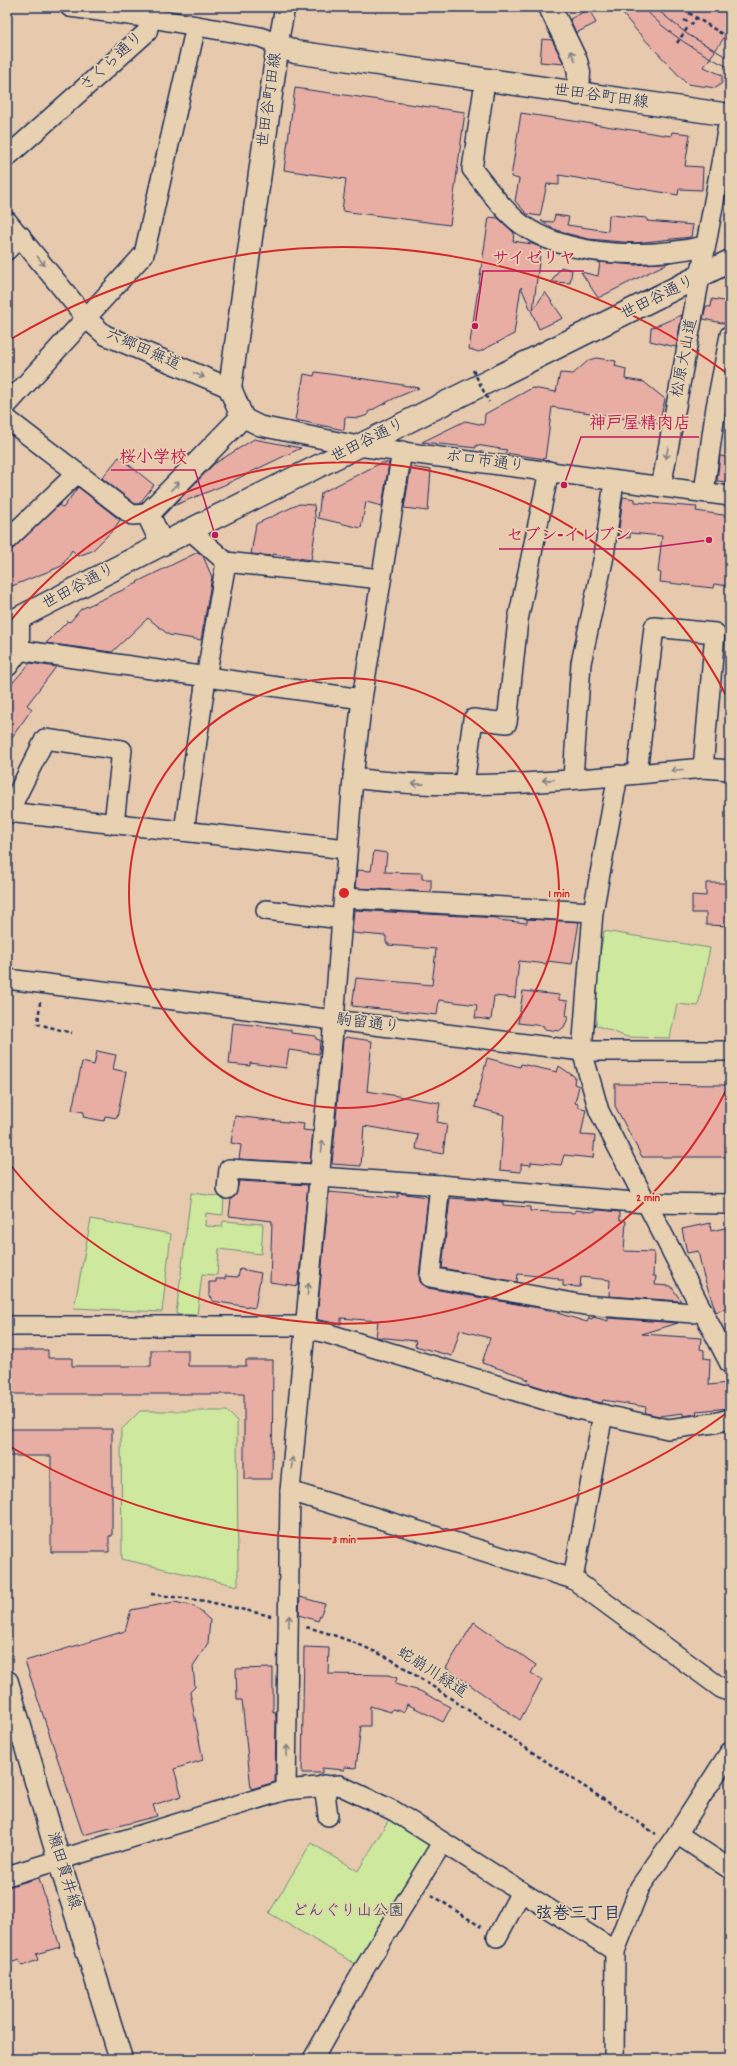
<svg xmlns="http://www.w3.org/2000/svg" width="737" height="2066" viewBox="0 0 737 2066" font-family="Dekko,'Klee One',sans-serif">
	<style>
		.green { fill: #cee89e; stroke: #748c7e }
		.building { fill: #e8aea4; stroke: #1b2f5e }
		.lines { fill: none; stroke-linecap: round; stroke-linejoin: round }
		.minor-casing { stroke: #1b2f5e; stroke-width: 22 }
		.major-casing { stroke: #1b2f5e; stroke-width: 25 }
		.path { stroke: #1b2f5e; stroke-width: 2.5; stroke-dasharray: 4 3; stroke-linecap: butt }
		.minor { stroke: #e7d1b0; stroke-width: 19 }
		.major { stroke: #e7d1b0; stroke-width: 22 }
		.tram { stroke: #1b2f5e; stroke-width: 1 }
		.path-bridge { stroke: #1b2f5e; stroke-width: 2.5; stroke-dasharray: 4 3; stroke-linecap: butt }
		.oneway { stroke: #818087 }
		.ring { fill: none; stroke: #d62828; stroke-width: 2 }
		.labels { text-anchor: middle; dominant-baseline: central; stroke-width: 3.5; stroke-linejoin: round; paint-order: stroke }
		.street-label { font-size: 16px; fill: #1b2f5e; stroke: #e7d1b0 }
		.park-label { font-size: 16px; fill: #2d4264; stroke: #e7d1b0 }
		.neighbourhood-label { font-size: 17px; font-weight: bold; fill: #1b2f5e; stroke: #e7d1b0 }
		.centre { fill: #d62828; stroke: #e7d1b0; stroke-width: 2 }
		.ring-label { font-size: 12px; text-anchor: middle; font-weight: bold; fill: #d62828; stroke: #e7d1b0; stroke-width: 3.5; stroke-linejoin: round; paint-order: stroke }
		.leader { fill: none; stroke: #c2185b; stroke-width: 1.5 }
		.callout-dot { fill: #c2185b; stroke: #e7d1b0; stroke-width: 1.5 }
		.callout-label { font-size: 17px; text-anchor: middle; font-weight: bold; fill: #c2185b; stroke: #e7d1b0; stroke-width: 3.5; stroke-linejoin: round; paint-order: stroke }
	</style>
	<rect width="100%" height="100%" fill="#e7caae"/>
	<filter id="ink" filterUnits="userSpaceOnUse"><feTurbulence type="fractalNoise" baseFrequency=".025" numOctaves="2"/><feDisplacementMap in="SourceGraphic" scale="8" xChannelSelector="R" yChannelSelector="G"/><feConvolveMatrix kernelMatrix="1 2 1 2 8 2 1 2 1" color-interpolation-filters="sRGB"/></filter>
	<g filter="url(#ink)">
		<g class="green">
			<path d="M604,931L710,948L698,1006L677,1004L670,1038L627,1037L596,1025L597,971Z"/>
			<path d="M191,1193L224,1197L223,1215L206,1213L205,1226L222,1227L223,1221L263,1224L261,1254L219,1249L217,1275L202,1274L197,1315L176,1314Z"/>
			<path d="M91,1219L171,1234L162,1312L74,1308Z"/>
			<path d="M140,1411H227L237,1421L238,1586L122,1559L121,1430Z"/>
			<path d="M394,1811L442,1843L364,1969L269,1913L311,1843L358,1871Z"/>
		</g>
		<g class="building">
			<path d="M617,7H730V29L704,67L722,75V83L716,88L687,84L636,30Z"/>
			<path d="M589,9L596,23L576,33L570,19Z"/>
			<path d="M542,39L552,40L564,64L540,62Z"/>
			<path d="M295,88L465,112L450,225L342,211L346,179L284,170Z"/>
			<path d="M521,113L671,136L672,132L690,134L685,166L703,167L702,190L679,189L678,195L559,175V185L547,184L540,216L527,214L515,201L519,179L511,177Z"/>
			<path d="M555,215L569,217L567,225L608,231L609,215L647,218V221L693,225L691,237L635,243L588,239L565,233L552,228L541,221L553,222Z"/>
			<path d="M489,217L498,218L514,233L513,241L532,244L541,247L533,310L545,292L563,318L539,329L521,287L514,334L479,352L469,349Z"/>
			<path d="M600,262L635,265L670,262L598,298L581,272L598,276Z"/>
			<path d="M561,267L572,270L570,283L551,282Z"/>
			<path d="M712,299L730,302L727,324L703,319L706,306L711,307Z"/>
			<path d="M682,315L676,347L650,341L651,328Z"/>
			<path d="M596,358L616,361L615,366L626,369L625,379L644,382L665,399L659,424L552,407L545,459L505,453L507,450L476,445V448L422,442L465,421L484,425L485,414L532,388L556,392L560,373L573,374L589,360Z"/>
			<path d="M315,372L386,382L419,388L395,398L368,412V415L359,418L345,417L344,430L295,420L304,374L314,376Z"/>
			<path d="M254,439L301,448L222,486L173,506L214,464Z"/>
			<path d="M720,456L730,457V482L717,481Z"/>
			<path d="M119,457L154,485L139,504H135L102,478Z"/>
			<path d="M381,463H389L382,506L366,502L361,528L318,518L321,493Z"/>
			<path d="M411,467L431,470L428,511L404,508Z"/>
			<path d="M78,487L120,520L114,529L92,551L78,556L72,550L62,566L7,588V553L59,505L63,508Z"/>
			<path d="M623,497L635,499V502L697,507L696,511L730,516V586L714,584L713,588L660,582L661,573L658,572L662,536L630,533V538L618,537Z"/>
			<path d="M299,504L314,505L316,526L311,560L273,554V556L251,554L256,524Z"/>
			<path d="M198,552L203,556L212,577L201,640L169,635L148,618L112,652L46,643L68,621L70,622L81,609L138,583L137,582Z"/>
			<path d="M30,663L56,667L27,705L32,709L7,744V689Z"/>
			<path d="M374,851L387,853L385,872L422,873V879H431V892L355,888L357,870L371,871Z"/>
			<path d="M706,883H730V926L706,925V913H692V895L706,896Z"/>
			<path d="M354,910L498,918V920L527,923V919L579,922L572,964L547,961V964L519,961L515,998L494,996L491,1020L475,1018L477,1005L439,1000L437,1015L352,1006L356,978L432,985L436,949L388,945V943H386V936L352,933Z"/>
			<path d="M523,991L559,995V1000L568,1001L566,1016H569L564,1027L559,1031L544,1029V1026L518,1023Z"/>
			<path d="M233,1023L272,1027L291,1030V1033L316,1036V1039L320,1040L319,1054L289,1050L286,1068L250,1063V1066L229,1064Z"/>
			<path d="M346,1037L372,1041L367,1091L440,1103L437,1122L447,1124L443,1154L416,1149L418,1135L364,1126L361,1166L332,1164L343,1040Z"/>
			<path d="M97,1051L116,1055L113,1069L126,1072L117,1118L105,1116L104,1121L83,1117L84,1112L72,1110L82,1062L94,1065Z"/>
			<path d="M487,1058L520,1067L521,1064L557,1072L559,1066L575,1077L574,1084L579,1086L575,1103L578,1104V1107L586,1109L581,1135L595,1136L593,1158L564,1155L561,1165L531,1162V1165L521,1164V1172L500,1170L504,1115L475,1107Z"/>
			<path d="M615,1084L730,1085V1157H642L615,1106Z"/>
			<path d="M235,1116L304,1124L303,1130L313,1131L310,1163L239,1159L241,1145L231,1143Z"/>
			<path d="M239,1181L308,1185L298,1286L270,1282L272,1221L229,1216L231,1199L236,1195Z"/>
			<path d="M329,1192L394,1198L398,1197V1193L428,1197L419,1276L420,1282L428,1288L544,1309L587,1322L589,1318L592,1319L593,1317L608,1321V1318L678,1323L642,1334L701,1338L700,1349L704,1350V1358L710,1359L709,1385L728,1383L730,1408L696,1411L697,1414L683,1416V1413L660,1416L645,1413L646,1407L603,1400L602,1403L562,1394L527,1383L529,1380L525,1379V1377L482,1363L490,1338L460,1330L452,1356L415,1346L416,1341L376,1337L378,1321L341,1318V1324L319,1320L317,1318Z"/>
			<path d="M450,1198L503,1202V1205L530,1207V1211L575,1213V1210L591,1212L599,1210L620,1212V1220L626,1221L624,1251L654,1252L653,1276H656L655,1285L671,1286L681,1301L609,1296L610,1280L581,1277L580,1287L563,1286V1280H558V1278L518,1274L517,1282L442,1268Z"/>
			<path d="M710,1223L711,1231L730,1227V1307L716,1312L703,1274L698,1251L687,1253L682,1229Z"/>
			<path d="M240,1269L261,1273L255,1308L212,1301V1297H209V1282H216V1279H225V1276L238,1277Z"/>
			<path d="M8,1350H48V1358H72V1366H151V1350H188V1366H246V1360H273L272,1479H244V1394H7Z"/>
			<path d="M7,1429H112V1536H109V1552H51V1456H7Z"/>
			<path d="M300,1597L325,1604L318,1621L299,1615Z"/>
			<path d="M174,1602L194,1606L210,1620L208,1643L193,1666L195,1687L190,1692L203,1760L174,1769L182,1796L153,1805L157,1816L83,1835L25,1661L125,1631L131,1610Z"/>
			<path d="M474,1622L536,1665L531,1673L542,1680L520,1720L446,1668Z"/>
			<path d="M304,1647L329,1648L328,1674L388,1675L397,1678L395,1684L420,1691L451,1707L443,1722L407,1704L404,1712L392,1709L391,1712L370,1706V1726H361L356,1768L344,1767V1770L322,1768V1773H302Z"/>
			<path d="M273,1668V1712L275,1711L276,1719L275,1782L251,1789L242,1700H237L236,1669Z"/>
			<path d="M39,1878L60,1947L36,1954L38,1960L22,1966L19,1960L7,1964V1887Z"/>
		</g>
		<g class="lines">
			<g class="minor-casing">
				<g id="minor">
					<path d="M70,7L151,18L260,37L278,44L285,7"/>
					<path d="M485,81L472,169C486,186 503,211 521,224C569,259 649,258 705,246"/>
					<path d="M7,157L147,32L153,7"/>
					<path d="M7,221L87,319L105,335L230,388"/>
					<path d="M7,250L21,236"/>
					<path d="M7,405L144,254L196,26"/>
					<path d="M242,417L260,426L358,446L730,496"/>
					<path d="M7,419L132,515L148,514"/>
					<path d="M661,487L730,115"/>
					<path d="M704,492L716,407L730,335"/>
					<path d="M190,530L226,562L381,579"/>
					<path d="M7,540L77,473"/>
					<path d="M18,650L362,699"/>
					<path d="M637,774L654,627L715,633L703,768"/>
					<path d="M618,775L593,912L582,1051L599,1111L730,1364"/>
					<path d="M353,778C469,794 587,778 703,768L730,770"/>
					<path d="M573,778L581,663L604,556L614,481"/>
					<path d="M464,785L473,719L507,723L518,620L549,471"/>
					<path d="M7,812L347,849"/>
					<path d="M8,813L45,739L122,750L114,824"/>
					<path d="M184,831L206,678L226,562"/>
					<path d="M344,898L593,912"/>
					<path d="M266,910L342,919"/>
					<path d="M7,979L582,1051H730"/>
					<path d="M440,1185L430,1277L584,1305L693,1313L702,1309"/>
					<path d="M227,1189L229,1169L313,1174L319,1177L440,1185L645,1203L730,1204"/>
					<path d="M7,1326H295L326,1333L568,1407L668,1429L714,1423L730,1419"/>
					<path d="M290,1491L573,1579L721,1688L730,1692"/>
					<path d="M573,1579L603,1414"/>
					<path d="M324,1785L328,1816"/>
					<path d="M286,1790L290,1491L334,1020L353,778L362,699L402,451"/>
					<path d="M677,1834L730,1869"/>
					<path d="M7,1876L286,1790L339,1785L394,1811L615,1951"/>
					<path d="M497,1937L521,1892"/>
					<path d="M313,2059L364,1969L442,1843"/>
					<path d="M614,2059L615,1951L640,1887L677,1834L730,1752"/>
				</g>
			</g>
			<g class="major-casing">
				<g id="major">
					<path d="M550,7L576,61L579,72L578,94"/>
					<path d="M162,544L148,514L242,417L230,388L278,44L295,52L730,115"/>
					<path d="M7,624L190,530L730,261"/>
					<path d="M7,665L18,650V619"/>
					<path d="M7,1682L59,1860L121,2059"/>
				</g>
			</g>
			<g class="path">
				<path d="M689,13L730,39"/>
				<path d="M684,20L692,24L696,18"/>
				<path d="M40,1002L38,1024L72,1033"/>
				<path d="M151,1594L205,1601L271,1616"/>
				<path d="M306,1627C337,1635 365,1646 394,1661L656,1834"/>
				<path d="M432,1895L481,1927"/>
			</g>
			<use href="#minor" class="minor"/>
			<use href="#major" class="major"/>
			<g class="tram">
				<path d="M643,7C667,34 698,52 730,68"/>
				<path d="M654,7L687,34L730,59"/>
			</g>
			<g class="path-bridge">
				<path d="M677,43L688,27"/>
				<path d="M473,370L489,402"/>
			</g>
		</g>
		<defs><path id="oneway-shaft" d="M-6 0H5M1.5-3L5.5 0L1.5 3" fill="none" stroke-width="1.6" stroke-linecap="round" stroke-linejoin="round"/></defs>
		<g class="oneway">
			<use href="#oneway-shaft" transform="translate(573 56) rotate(-115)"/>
			<use href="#oneway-shaft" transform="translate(41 261) rotate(51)"/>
			<use href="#oneway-shaft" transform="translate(199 375) rotate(23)"/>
			<use href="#oneway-shaft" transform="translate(667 453) rotate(101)"/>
			<use href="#oneway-shaft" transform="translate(175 486) rotate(-46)"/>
			<use href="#oneway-shaft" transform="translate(677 770) rotate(175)"/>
			<use href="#oneway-shaft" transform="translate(548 780) rotate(176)"/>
			<use href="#oneway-shaft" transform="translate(418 784) rotate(-179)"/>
			<use href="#oneway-shaft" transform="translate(322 1146) rotate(-85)"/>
			<use href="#oneway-shaft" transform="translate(308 1289) rotate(-84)"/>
			<use href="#oneway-shaft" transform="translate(292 1463) rotate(-85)"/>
			<use href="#oneway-shaft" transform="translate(289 1621) rotate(-89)"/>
			<use href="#oneway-shaft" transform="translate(287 1751) rotate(-89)"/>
		</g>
	</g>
	<g class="ring">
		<circle cx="344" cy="893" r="215"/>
		<path d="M729 1085A430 430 0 0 1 7 1161M7 625A430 430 0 0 1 729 701"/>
		<path d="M728 1412A646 646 0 0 1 11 1447M11 339A646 646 0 0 1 728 374"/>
	</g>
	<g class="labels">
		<g class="street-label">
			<text transform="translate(112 62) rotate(-43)">さくら通り</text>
			<text transform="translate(601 97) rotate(8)">世田谷町田線</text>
			<text transform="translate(270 100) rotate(-82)">世田谷町田線</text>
			<text transform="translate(658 298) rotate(-26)">世田谷通り</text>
			<text transform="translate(143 350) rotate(24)">六郷田無道</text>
			<text transform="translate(685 358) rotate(-79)">松原大山道</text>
			<text transform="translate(368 441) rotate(-26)">世田谷通り</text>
			<text transform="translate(485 462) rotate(8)">ボロ市通り</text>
			<text transform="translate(79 587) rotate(-28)">世田谷通り</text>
			<text transform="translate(368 1024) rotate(7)">駒留通り</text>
			<text transform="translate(432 1673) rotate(33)">蛇崩川緑道</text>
			<text transform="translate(63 1871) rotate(73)">瀬田貫井線</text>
		</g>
		<g class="park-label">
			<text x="348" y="1911">どんぐり山公園</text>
		</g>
		<g class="neighbourhood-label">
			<text x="578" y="1915">弦巻三丁目</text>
		</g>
	</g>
	<circle cx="344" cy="893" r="6" class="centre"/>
	<g class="ring-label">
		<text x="559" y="897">1 min</text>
		<text x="648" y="1201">2 min</text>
		<text x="344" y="1543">3 min</text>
	</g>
	<path class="leader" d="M475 326L483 271H584M564 485L581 437H699M215 535L195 470H111M709 540L640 549H499"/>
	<g class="callout-dot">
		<circle cx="475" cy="326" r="4"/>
		<circle cx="564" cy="485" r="4"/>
		<circle cx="215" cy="535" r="4"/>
		<circle cx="709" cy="540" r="4"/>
	</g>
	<g class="callout-label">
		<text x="534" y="263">サイゼリヤ</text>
		<text x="640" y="428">神戸屋精肉店</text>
		<text x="153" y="462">桜小学校</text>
		<text x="569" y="540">セブン-イレブン</text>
	</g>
	<rect width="737" height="2066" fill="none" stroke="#e7d1b0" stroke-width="24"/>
	<rect x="12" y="12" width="713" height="2042" fill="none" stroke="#1b2f5e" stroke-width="1.5" filter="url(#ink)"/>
</svg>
